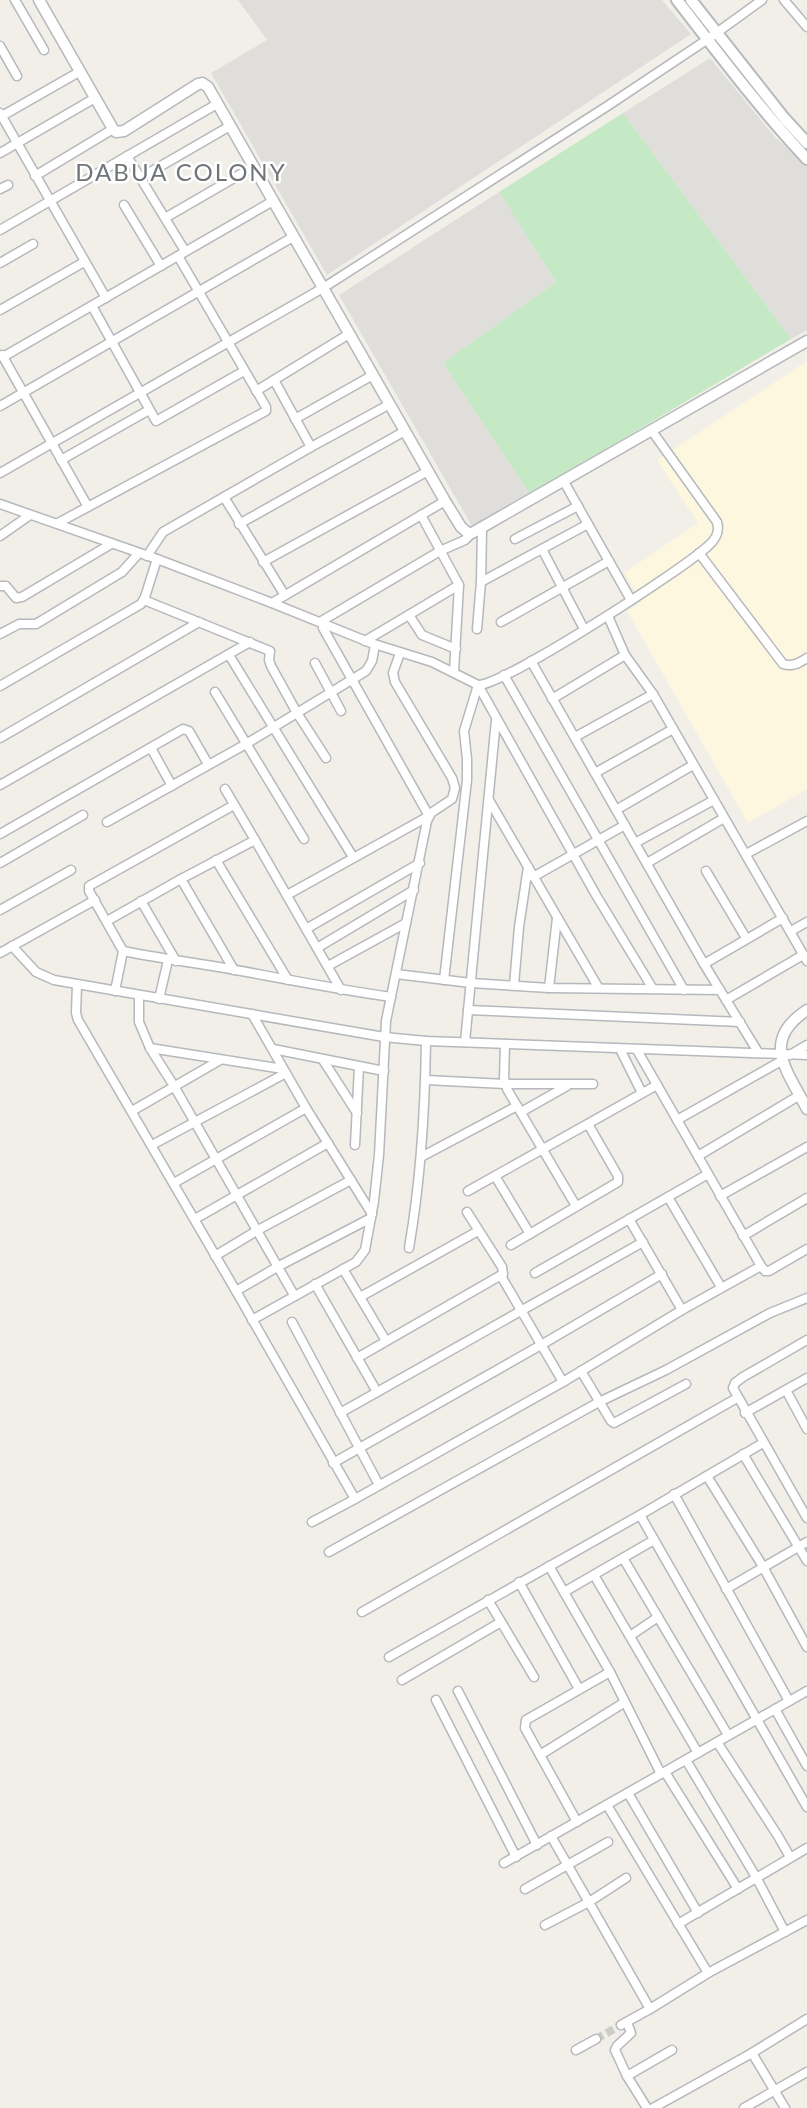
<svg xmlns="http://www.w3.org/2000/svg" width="807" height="2108" viewBox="0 0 807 2108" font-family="Lato,sans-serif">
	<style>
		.commercial { fill: #fef7e0 }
		.industrial { fill: #e0deda }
		.green { fill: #c5e8c5 }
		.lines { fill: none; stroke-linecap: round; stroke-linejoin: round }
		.minor-tunnel { stroke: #ccccc8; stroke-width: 8; stroke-dasharray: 8 4; stroke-linecap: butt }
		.minor-casing { stroke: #b5b8bc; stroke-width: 11 }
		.tertiary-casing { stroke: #b5b8bc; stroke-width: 13 }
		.secondary-casing { stroke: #b6babf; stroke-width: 14 }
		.minor { stroke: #fff; stroke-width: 8 }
		.tertiary { stroke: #fff; stroke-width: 10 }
		.secondary { stroke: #fff; stroke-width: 10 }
		.labels { text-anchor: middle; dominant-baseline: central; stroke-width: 5; stroke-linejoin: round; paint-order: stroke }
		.neighbourhood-label { font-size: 24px; letter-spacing: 2px; fill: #70757a; stroke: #fff }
	</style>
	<rect width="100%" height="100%" fill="#f1efe8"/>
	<path class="commercial" d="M807,361V789L748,823L627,611L642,602L624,573L698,523L657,460Z"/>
	<g class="industrial">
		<path d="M238,0H662L691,34L327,275L211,73L267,40Z"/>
		<path d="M710,58L774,136L807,167V330L791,339L623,113Z"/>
		<path d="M499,192L556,282L443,363L530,494L473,528L339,295Z"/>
	</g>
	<path class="green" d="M623,113L791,339L530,494L443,363L556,282L499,192Z"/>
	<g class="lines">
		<path class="minor-tunnel" d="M596,2039L621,2025"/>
		<g class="minor-casing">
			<g id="minor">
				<path d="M15,0L44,50"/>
				<path d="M784,0L807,27"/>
				<path d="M0,46L17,76"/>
				<path d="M0,113L106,298"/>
				<path d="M2,116L79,72"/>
				<path d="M0,153L95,98"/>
				<path d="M127,156L185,251"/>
				<path d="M35,176L113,129"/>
				<path d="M140,178L230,126"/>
				<path d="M0,189L8,185"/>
				<path d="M124,205L161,266"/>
				<path d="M165,218L253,167"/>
				<path d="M0,230L217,104"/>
				<path d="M0,263L33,244"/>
				<path d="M92,306L156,421L244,371"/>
				<path d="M0,310L84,262"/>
				<path d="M2,355L88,507"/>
				<path d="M3,357L273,201"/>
				<path d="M274,380L311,447"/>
				<path d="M256,391L349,334"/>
				<path d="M0,406L293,237"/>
				<path d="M295,419L373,375"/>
				<path d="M61,460L149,410"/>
				<path d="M0,473L323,288L609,105L708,39L762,0"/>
				<path d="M563,480L631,600"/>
				<path d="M224,497L284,594"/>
				<path d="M0,504L157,559L272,603L371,643L432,662L478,685L596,895L653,989"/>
				<path d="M421,515L459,585L454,672"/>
				<path d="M58,523L266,411V407L178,256"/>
				<path d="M239,524L405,431"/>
				<path d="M0,536L30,515"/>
				<path d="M515,539L578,506"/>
				<path d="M542,549L584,629"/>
				<path d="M699,553L783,664C793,667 799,663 807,658"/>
				<path d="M147,556L163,532L311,447L390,404"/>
				<path d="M263,562L428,471"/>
				<path d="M481,582L588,524"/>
				<path d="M0,586H6L16,598L22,597L111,544"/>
				<path d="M144,600L270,651L269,660L271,666L297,713L326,758"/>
				<path d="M272,603L445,501"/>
				<path d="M409,615L422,635L456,649"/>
				<path d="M608,616L625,655L653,694L807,961"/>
				<path d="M320,622L440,551L465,540L472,533"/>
				<path d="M501,622L609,561"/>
				<path d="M477,629L481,582L482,528"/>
				<path d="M0,634L19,624H36L122,572L138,554"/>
				<path d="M365,641L459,585"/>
				<path d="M229,655L353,857"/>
				<path d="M531,661L704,964L758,1052"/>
				<path d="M315,663L341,711"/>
				<path d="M504,675L684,990"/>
				<path d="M478,685C503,686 684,569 708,546C716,539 720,532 717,522L652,431"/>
				<path d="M0,686L141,604L145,597L157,559"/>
				<path d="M215,692L304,839"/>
				<path d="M552,699L625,655"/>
				<path d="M575,737L653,694"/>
				<path d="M0,738L199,622"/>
				<path d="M151,748L172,786"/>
				<path d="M595,773L673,729"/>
				<path d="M0,785L250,642"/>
				<path d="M225,789L255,840"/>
				<path d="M489,800L598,987"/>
				<path d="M616,810L693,765"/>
				<path d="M107,822L246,744L366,671L372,661L375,645"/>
				<path d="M0,834L183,729L189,731L208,764"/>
				<path d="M635,843L714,800"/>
				<path d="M746,854L807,821"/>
				<path d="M216,860L288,980"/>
				<path d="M0,863L83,815"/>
				<path d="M647,863L724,818"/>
				<path d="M706,871L746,938"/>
				<path d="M533,877L625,825"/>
				<path d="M181,879L234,970"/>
				<path d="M287,895L429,816L323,628"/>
				<path d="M141,901L176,961"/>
				<path d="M0,910L71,870"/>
				<path d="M107,921L181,879L255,840L341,990"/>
				<path d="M306,929L420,863"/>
				<path d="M791,931L807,922"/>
				<path d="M12,946L36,972L54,980L384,1037L426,1041L807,1055"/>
				<path d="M317,948L414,890"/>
				<path d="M123,951C157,958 191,962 225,968C280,978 335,989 391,997"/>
				<path d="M0,953L95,900"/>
				<path d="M704,964L783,918"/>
				<path d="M328,966L406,923"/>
				<path d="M396,974L471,983L549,988L720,990"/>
				<path d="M444,980L467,780V759L464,731L478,685"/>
				<path d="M77,985L76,1013L78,1020L236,1291L355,1499"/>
				<path d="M514,985L519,927L528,867"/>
				<path d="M549,988L557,918"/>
				<path d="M115,991L123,951L89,891V886L234,805"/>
				<path d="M139,995V1022L150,1048L174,1086L294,1295"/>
				<path d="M159,999L168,960"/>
				<path d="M726,1000L803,955"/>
				<path d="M468,1010L740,1022"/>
				<path d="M252,1014L306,1108L372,1214"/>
				<path d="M465,1042L496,720"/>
				<path d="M505,1044L504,1078L507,1089L576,1206"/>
				<path d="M150,1048L283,1069"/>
				<path d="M273,1049L384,1071"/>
				<path d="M620,1049L642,1093"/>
				<path d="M637,1050L761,1266L765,1271H769L807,1249"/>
				<path d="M790,1055L807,1045"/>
				<path d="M323,1060L357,1113"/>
				<path d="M426,1080L505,1084H593"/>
				<path d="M132,1111L220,1060"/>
				<path d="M521,1112L567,1086"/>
				<path d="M677,1120L783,1060"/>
				<path d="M152,1145L286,1073"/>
				<path d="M355,1145L359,1067"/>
				<path d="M698,1156L800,1095"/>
				<path d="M421,1157L517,1106"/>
				<path d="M495,1176L530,1234"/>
				<path d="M174,1183L306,1108"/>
				<path d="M468,1191L657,1085"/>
				<path d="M720,1196L807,1147"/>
				<path d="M668,1197L721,1287"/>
				<path d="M195,1219L328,1143"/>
				<path d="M629,1219L682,1310"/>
				<path d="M743,1236L807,1198"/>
				<path d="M511,1245L618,1182V1176L588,1124"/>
				<path d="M409,1248C421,1179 425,1110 426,1041"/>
				<path d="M215,1256L258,1230L351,1180"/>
				<path d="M343,1269L361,1299"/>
				<path d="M535,1273L708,1174"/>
				<path d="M501,1276L563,1382"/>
				<path d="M315,1284L377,1392"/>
				<path d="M236,1291L279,1266L371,1218"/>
				<path d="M252,1320L356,1262L365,1250L374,1201L379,1155L386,1021L427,821L431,813L452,799L455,788L452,778L395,682L393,673L400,653"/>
				<path d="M292,1322L379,1485"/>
				<path d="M807,1340L743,1377L735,1383L733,1388L807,1518"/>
				<path d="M386,1341L361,1299L362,1296L478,1231"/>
				<path d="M357,1358L503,1274L502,1267L467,1212"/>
				<path d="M581,1371L611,1421L614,1423L686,1384"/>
				<path d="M786,1390L807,1429"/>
				<path d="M340,1413L643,1242"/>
				<path d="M745,1413L807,1378"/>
				<path d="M743,1454L807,1561"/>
				<path d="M333,1463L541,1345L662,1274"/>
				<path d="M707,1476L762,1565L807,1647"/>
				<path d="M674,1494L789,1701"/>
				<path d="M640,1515L807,1807"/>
				<path d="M312,1522L355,1499L563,1382L682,1310L761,1266"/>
				<path d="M329,1552L599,1402L666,1370L770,1313L807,1298"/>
				<path d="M623,1558L728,1735"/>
				<path d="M549,1566L610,1672L661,1774"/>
				<path d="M594,1575L698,1753"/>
				<path d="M519,1582L579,1689"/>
				<path d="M726,1589L807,1542"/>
				<path d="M564,1592L654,1540"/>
				<path d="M488,1600L534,1677"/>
				<path d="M362,1612L737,1398"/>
				<path d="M630,1636L658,1617"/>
				<path d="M389,1657L640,1515L763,1443"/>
				<path d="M402,1680L501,1622"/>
				<path d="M458,1691L537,1845"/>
				<path d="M436,1700L516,1857"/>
				<path d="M775,1709L807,1766"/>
				<path d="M717,1742L778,1836L790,1857"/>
				<path d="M540,1755L625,1702"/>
				<path d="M686,1760L756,1877L785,1932"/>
				<path d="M665,1772L738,1889"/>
				<path d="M628,1793L698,1913"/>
				<path d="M607,1805L708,1973"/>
				<path d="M577,1822L525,1728L526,1720L610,1672"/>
				<path d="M551,1836L650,2009"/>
				<path d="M504,1863L807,1691"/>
				<path d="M525,1889L608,1842"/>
				<path d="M678,1924L807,1848"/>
				<path d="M545,1925L589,1902L626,1878"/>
				<path d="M627,2022L631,2033L617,2046L615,2050L627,2076L647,2108"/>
				<path d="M621,2025L650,2009L708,1973L807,1920"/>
				<path d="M576,2050L596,2039"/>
				<path d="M752,2053L785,2108"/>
				<path d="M627,2076L672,2050"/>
				<path d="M653,2108L752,2053L807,2019"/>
				<path d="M744,2108L807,2072"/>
			</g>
		</g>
		<g class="tertiary-casing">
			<g id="tertiary">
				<path d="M39,0L113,129L116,132L124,131L198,84L202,83L208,87L445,501L461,527L468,533H472L807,341"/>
				<path d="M807,1010C760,1041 787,1070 807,1109"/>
			</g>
		</g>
		<g class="secondary-casing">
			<g id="secondary">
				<path d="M677,0C719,54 760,109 807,159"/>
				<path d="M691,0L784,118L807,143"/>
			</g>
		</g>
		<use href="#minor" class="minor"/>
		<use href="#tertiary" class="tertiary"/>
		<use href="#secondary" class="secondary"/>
	</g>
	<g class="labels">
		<g class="neighbourhood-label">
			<text x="181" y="171">DABUA COLONY</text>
		</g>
	</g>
</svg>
